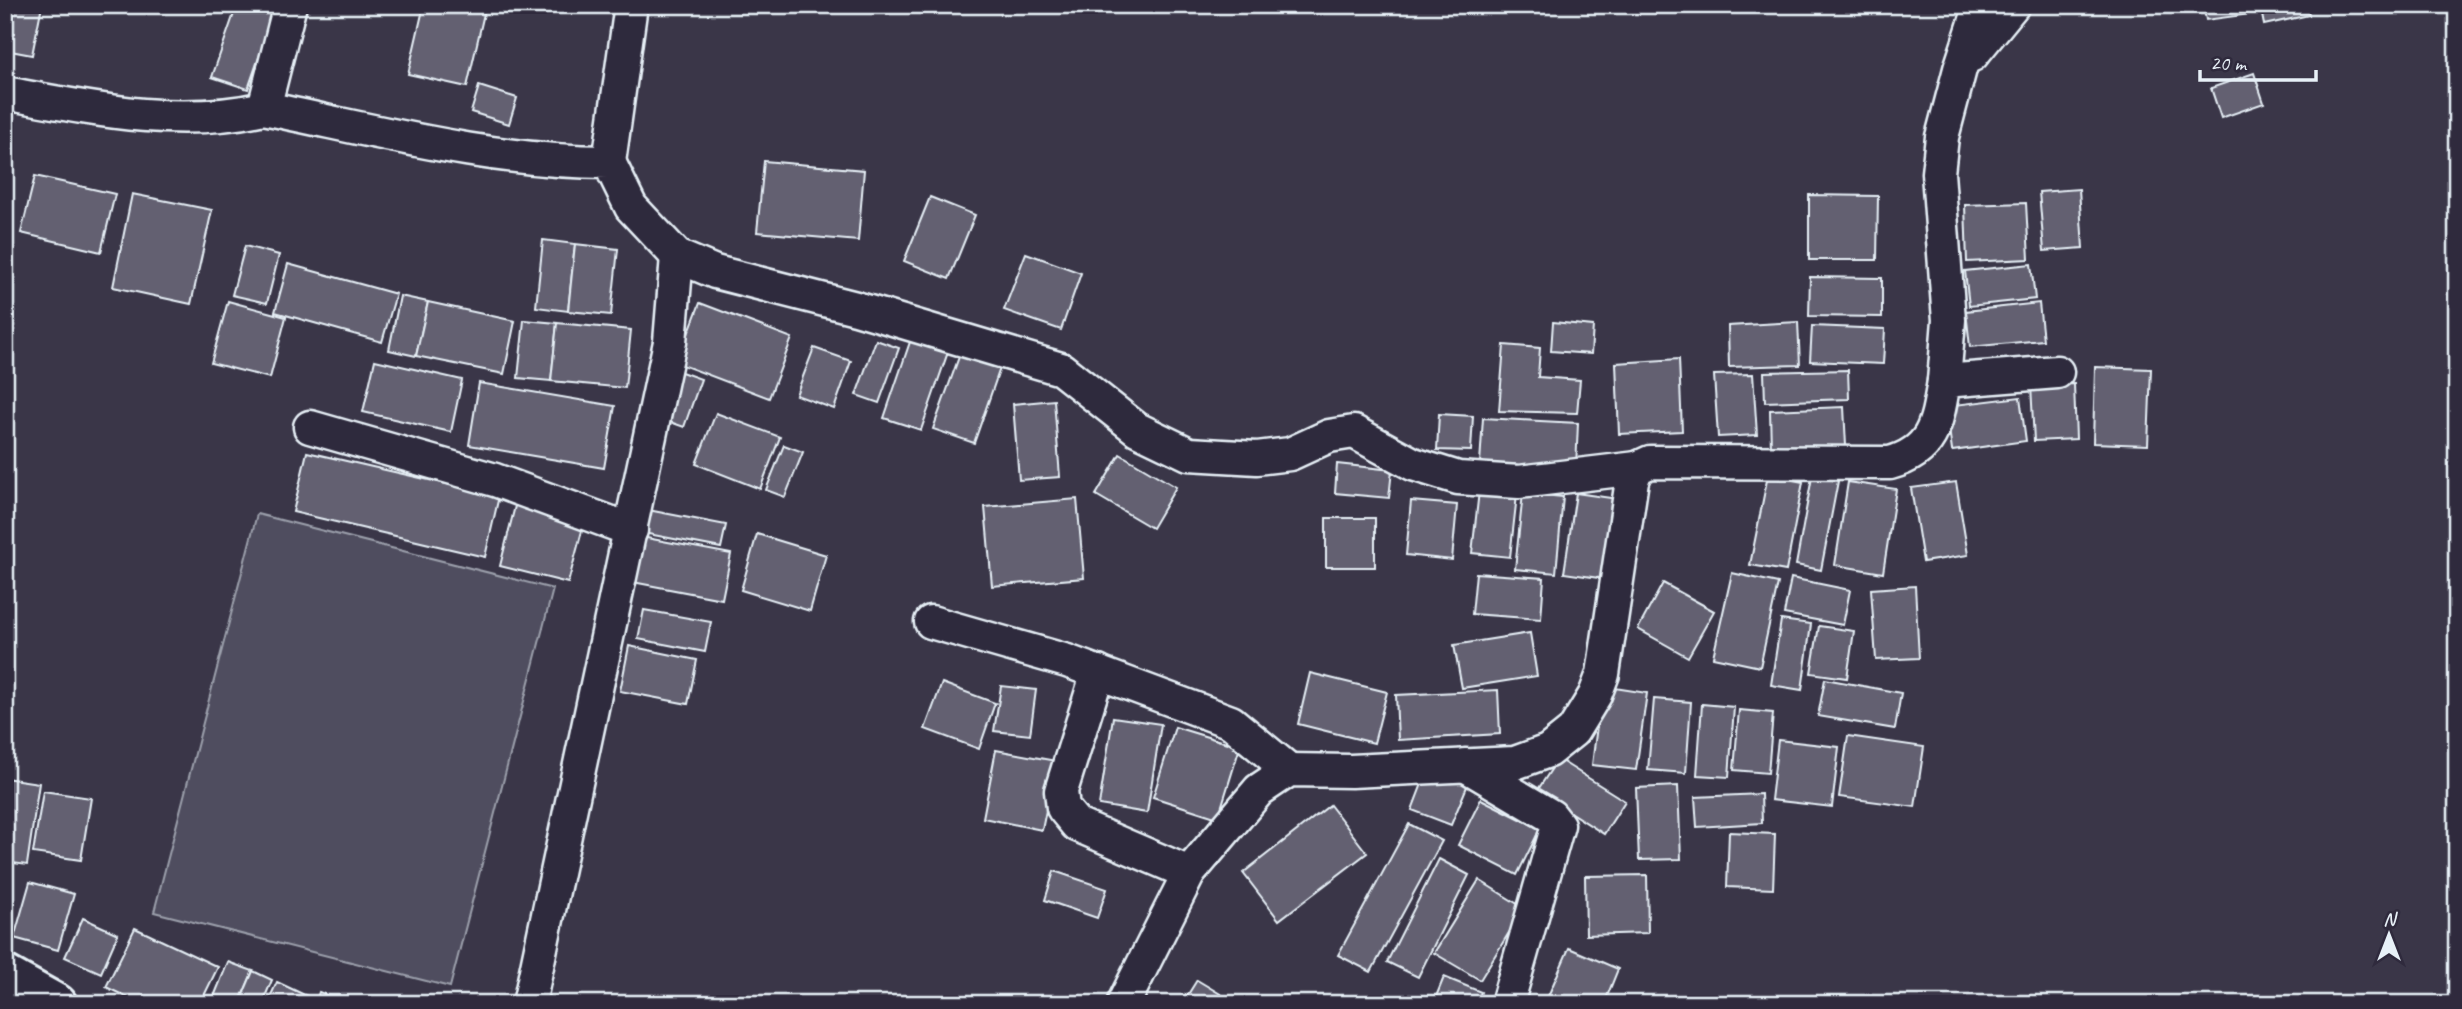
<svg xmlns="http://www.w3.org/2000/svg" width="2462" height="1009" viewBox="0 0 2462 1009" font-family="Caveat,sans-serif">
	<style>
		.green { fill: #504e5f; stroke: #9ca0ac; stroke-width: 2 }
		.building { fill: #636171; stroke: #e8f1f8; stroke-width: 2 }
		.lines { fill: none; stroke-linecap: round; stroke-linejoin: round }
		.minor-casing { stroke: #e8f1f8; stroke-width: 37 }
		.primary-casing { stroke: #e8f1f8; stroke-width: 44 }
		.minor { stroke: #2f2a3d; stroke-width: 32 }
		.primary { stroke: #2f2a3d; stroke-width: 38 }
	</style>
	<rect width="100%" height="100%" fill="#3a3648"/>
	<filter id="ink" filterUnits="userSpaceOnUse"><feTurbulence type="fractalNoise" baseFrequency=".0143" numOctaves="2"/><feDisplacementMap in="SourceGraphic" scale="14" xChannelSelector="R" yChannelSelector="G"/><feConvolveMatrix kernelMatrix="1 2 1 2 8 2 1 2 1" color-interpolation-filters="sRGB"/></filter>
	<g filter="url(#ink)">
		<path class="green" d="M257,514L553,589L450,987L154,912Z"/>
		<g class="building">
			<path d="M5,5H42L32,55L5,50Z"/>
			<path d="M237,5H277L248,89L212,77Z"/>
			<path d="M424,5H466L485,9L467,87L408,74Z"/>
			<path d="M2203,5H2250L2251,14L2206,20Z"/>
			<path d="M2260,5H2307L2309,15L2264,25Z"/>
			<path d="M2254,73L2264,103L2221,118L2211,88Z"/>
			<path d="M479,86L517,98L509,124L471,112Z"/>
			<path d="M764,161L864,170L858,241L757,232Z"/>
			<path d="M35,176L115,194L101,252L21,233Z"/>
			<path d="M2079,189L2083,248L2044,251L2039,192Z"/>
			<path d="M132,194L212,210L191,304L113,287Z"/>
			<path d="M1809,195L1878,196L1877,260H1809Z"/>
			<path d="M930,197L975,215L949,279L904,261Z"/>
			<path d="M2026,203L2029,259L1967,262L1965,205Z"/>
			<path d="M543,240L575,244L568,311L536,307Z"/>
			<path d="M575,244L618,249L611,315L568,311Z"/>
			<path d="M245,246L279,255L267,303L232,295Z"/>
			<path d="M1026,253L1081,273L1061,330L1004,310Z"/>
			<path d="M288,264L396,294L382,342L275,312Z"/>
			<path d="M2031,264L2035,299L1969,306L1965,271Z"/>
			<path d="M1810,277L1882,278V317L1809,316Z"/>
			<path d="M400,296L428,302L416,356L389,350Z"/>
			<path d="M228,301L286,317L270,378L211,363Z"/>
			<path d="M428,302L515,321L504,374L416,356Z"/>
			<path d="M700,303L792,338L769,398L677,363Z"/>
			<path d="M2039,303L2043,340L1970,347L1966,311Z"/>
			<path d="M524,320L557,323L551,381L518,378Z"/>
			<path d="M1553,322L1593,326L1591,354L1551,351Z"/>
			<path d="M1798,322L1800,365L1729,367L1728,326Z"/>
			<path d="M557,323L631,330L625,388L551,381Z"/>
			<path d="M1812,326L1885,329L1883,364L1810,361Z"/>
			<path d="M912,336L949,349L921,430L884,418Z"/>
			<path d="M876,340L899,348L879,403L856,395Z"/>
			<path d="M1504,345L1540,348L1538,377L1580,380L1577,413L1499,411Z"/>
			<path d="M814,348L851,361L834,409L796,395Z"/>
			<path d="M960,354L1000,368L974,443L933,429Z"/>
			<path d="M1679,359L1682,431L1619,434L1616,363Z"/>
			<path d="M375,360L462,380L451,432L363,412Z"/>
			<path d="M2095,367L2151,369L2148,445L2093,443Z"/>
			<path d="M673,369L701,379L684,427L656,417Z"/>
			<path d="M1848,370L1849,399L1765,402L1764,372Z"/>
			<path d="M1753,374L1757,435L1718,437L1714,375Z"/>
			<path d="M479,383L615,406L604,468L469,445Z"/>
			<path d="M2074,384L2076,439L2034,441L2031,385Z"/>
			<path d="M2020,397L2026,441L1952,451L1946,406Z"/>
			<path d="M1054,400L1060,477L1019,480L1013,404Z"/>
			<path d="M1844,407L1846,446L1771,449L1770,410Z"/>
			<path d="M716,413L780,437L760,489L696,464Z"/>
			<path d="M1439,414L1473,416L1471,451L1437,450Z"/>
			<path d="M1483,418L1578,423L1576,468L1480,463Z"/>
			<path d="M784,445L803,452L785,497L766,490Z"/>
			<path d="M307,452L499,496L485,557L293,512Z"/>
			<path d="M1120,454L1176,487L1152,528L1096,495Z"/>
			<path d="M1337,464L1392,470L1389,498L1335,493Z"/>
			<path d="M1768,475L1803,482L1786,571L1750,565Z"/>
			<path d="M1812,477L1838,481L1821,570L1796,565Z"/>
			<path d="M1848,482L1896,489L1883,573L1835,565Z"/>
			<path d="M1956,482L1968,555L1923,562L1911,488Z"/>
			<path d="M1479,491L1517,495L1510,557L1472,553Z"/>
			<path d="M1523,493L1563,497L1556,573L1515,569Z"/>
			<path d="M1576,493L1625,500L1613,580L1564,573Z"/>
			<path d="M517,498L586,516L568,583L500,566Z"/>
			<path d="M1077,499L1084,578L992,586L985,507Z"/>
			<path d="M1411,501L1457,505L1452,560L1406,555Z"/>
			<path d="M648,510L726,525L721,548L643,533Z"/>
			<rect x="1326" y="518" width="49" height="49"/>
			<path d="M757,534L826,555L810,611L741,590Z"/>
			<path d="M631,535L731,554L722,599L622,580Z"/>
			<path d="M1476,573L1544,578L1541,619L1472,614Z"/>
			<path d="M1732,573L1778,583L1760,667L1713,657Z"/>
			<path d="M1791,578L1850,590L1843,625L1784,614Z"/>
			<path d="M1663,583L1714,611L1688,657L1638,629Z"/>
			<path d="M1915,586L1919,658L1876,660L1871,589Z"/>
			<path d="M644,610L711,622L705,652L638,639Z"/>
			<path d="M1781,620L1811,624L1802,690L1771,685Z"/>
			<path d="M1819,626L1854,631L1847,678L1811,673Z"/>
			<path d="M1530,633L1537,676L1462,688L1454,645Z"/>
			<path d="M629,646L697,660L688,704L620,691Z"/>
			<path d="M1310,673L1387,692L1374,743L1298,724Z"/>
			<path d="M1825,679L1901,693L1895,729L1818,716Z"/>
			<path d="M942,683L995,703L979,749L925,729Z"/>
			<path d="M1001,686L1036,690L1030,735L994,731Z"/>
			<path d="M1602,686L1647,693L1636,770L1592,765Z"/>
			<path d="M1498,690L1500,734L1398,740L1396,695Z"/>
			<path d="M1654,699L1691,702L1686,773L1648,770Z"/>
			<path d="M1702,704L1734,707L1729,777L1697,775Z"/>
			<path d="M1739,710L1773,713L1768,773L1734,770Z"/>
			<path d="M1113,717L1161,724L1147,813L1099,805Z"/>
			<path d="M1175,727L1240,747L1218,818L1153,797Z"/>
			<path d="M1848,736L1924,747L1915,807L1839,797Z"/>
			<path d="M1778,740L1839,747L1832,807L1771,800Z"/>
			<path d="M996,750L1056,761L1042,830L983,818Z"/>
			<path d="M1558,759L1625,801L1604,834L1537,791Z"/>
			<path d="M1428,768L1468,784L1451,825L1412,810Z"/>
			<path d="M5,778L39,783L27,865L5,862Z"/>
			<path d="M1678,786L1681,859L1639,860L1636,788Z"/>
			<path d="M43,791L91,798L81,860L33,853Z"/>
			<path d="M1761,794L1762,823L1697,827L1695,797Z"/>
			<path d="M1481,799L1540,829L1517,875L1458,845Z"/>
			<path d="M1330,805L1367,853L1279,920L1243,873Z"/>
			<path d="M1409,824L1442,841L1371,972L1338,955Z"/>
			<path d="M1729,832L1775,834L1773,889L1727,887Z"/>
			<path d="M1439,859L1469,875L1418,977L1387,962Z"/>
			<path d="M1054,871L1107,889L1097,918L1045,900Z"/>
			<path d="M1647,875L1648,933L1586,935L1585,876Z"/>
			<path d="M1479,880L1524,908L1480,980L1434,953Z"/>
			<path d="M30,882L74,894L58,950L14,938Z"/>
			<path d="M83,918L118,934L101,973L65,957Z"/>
			<path d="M135,928L218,967L200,1004H141L106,987Z"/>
			<path d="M1569,948L1618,969L1604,1004L1545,1003Z"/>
			<path d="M228,962L253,971L239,1004H211Z"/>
			<path d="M253,971L272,980L262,1004H239Z"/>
			<path d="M1444,977L1481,992L1477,1004H1433Z"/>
			<path d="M1197,980L1237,1004H1182Z"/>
			<path d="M277,982L309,997L306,1004H267Z"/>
			<path d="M319,992L348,1004H315Z"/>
		</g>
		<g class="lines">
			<g class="minor-casing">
				<g id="minor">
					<path d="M1972,55L2013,5"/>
					<path d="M5,93C91,109 177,128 264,108L290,5"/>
					<path d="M264,108C377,131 492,162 609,162L631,207L677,256L715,272L856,308L1061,369L1137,429L1189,454L1257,458L1290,454L1329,436L1354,432L1413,464L1458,478L1519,482L1637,468"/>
					<path d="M609,162L631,5"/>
					<path d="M1944,381L1949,320L1938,173L1942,137L1960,69L1981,5"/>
					<path d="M310,427L495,480L631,530"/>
					<path d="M931,622L1067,661L1231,722L1289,770"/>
					<path d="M1098,672L1061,791L1063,808L1077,825L1189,873"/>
					<path d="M1465,765L1551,816L1558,825L1507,1004"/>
					<path d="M529,1004L670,342L677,256"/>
					<path d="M1123,1004L1189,873L1259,790L1289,770L1351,771L1515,763L1548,751L1573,731L1595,695L1603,674L1632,480L1637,468L1650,462L1890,463C1934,451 1937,423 1944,381L2057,372"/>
				</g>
			</g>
			<g class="primary-casing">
				<path id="primary" d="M5,975L57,1004"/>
			</g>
			<use href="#minor" class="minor"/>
			<use href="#primary" class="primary"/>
		</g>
	</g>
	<rect width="2462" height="1009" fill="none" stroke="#2f2a3d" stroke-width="28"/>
	<rect x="14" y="14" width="2434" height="981" fill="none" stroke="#e8f1f8" stroke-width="2.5" filter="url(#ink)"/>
	<g transform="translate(2389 935)" stroke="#2f2a3d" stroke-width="5" paint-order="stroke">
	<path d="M0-5L12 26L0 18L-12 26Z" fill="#e8f1f8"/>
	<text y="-10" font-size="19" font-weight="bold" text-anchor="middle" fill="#e8f1f8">N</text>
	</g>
	<path d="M2200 70v10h116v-10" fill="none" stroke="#e8f1f8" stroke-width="3.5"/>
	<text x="2210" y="70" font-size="21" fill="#e8f1f8" stroke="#2f2a3d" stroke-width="5" paint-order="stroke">20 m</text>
</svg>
